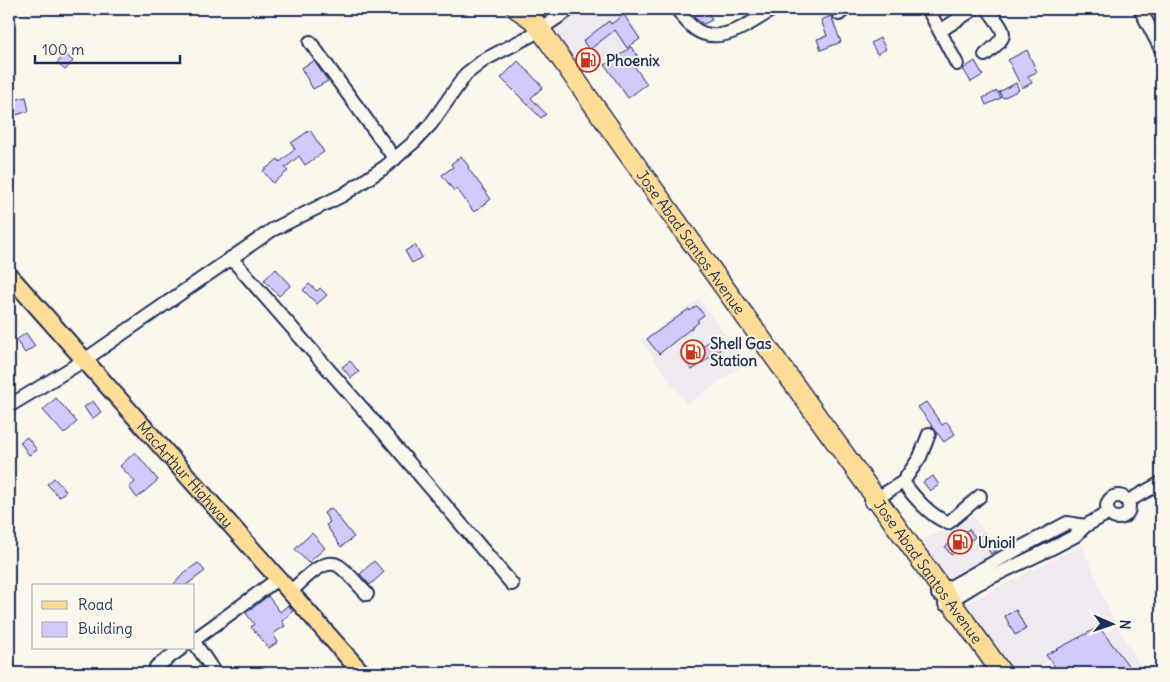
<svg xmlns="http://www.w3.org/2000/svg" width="1170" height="682" viewBox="0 0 1170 682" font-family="Delius,sans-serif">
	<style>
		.built { fill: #efe9f0 }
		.building { fill: #d3c9fb; stroke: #1b2f5e }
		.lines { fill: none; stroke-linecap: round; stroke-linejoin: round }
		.minor-casing { stroke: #1b2f5e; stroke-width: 16 }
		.major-casing { stroke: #1b2f5e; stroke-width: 20 }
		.highway-casing { stroke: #1b2f5e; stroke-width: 22 }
		.minor { stroke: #fbf7ec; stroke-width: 12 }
		.major { stroke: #ffdd96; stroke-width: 16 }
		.highway { stroke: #ffdd96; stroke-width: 19 }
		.labels { text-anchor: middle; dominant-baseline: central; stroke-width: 4; stroke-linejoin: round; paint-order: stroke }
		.poi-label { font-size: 15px; font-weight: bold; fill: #1b2f5e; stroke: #fbf7ec; text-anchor: start }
		.street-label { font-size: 15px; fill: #1b2f5e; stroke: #fbf7ec }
	</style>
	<rect width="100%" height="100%" fill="#fbf7ec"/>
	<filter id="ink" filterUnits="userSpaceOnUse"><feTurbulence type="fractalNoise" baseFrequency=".02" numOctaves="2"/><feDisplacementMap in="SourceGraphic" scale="10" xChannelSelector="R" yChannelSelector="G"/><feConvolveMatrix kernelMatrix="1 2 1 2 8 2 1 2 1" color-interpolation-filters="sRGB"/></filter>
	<g filter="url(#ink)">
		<g class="built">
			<path d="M576,9H622L642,38L579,82L545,31Z"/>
			<path d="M699,299L745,363L687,404L641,341Z"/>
			<path d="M973,516L999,551L945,580L923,540Z"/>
			<path d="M1082,545L1114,622L1028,673H1017L966,604Z"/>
			<path d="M1117,626L1145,673H1033Z"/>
		</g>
		<g class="building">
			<path d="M687,9H706L712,20L704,24L696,19Z"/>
			<path d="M624,15L640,39L627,48L615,30L589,50L583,41L609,21L611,24Z"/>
			<path d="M831,16L841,42L821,50L817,39L827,36L821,20Z"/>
			<path d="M880,38L886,49L877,54L871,43Z"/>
			<path d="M631,47L642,62L635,67L647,84L628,98L605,65Z"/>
			<path d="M1027,50L1037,72L1028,76L1032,83L1022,88L1008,60Z"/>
			<path d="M65,54L73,61L65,70L57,63Z"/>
			<path d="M314,61L328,81L313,89L301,68Z"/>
			<path d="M518,61L543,87L531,98L546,114L541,118L501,78Z"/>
			<path d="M975,61L983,75L971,82L963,69Z"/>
			<path d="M1016,83L1019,90L1003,98L999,92Z"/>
			<path d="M997,91L1001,98L986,105L983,98Z"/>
			<path d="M26,97L29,111L13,116L10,101Z"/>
			<path d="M310,130L324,152L305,165L299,156L285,168L288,171L273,183L263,171L278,159L280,162L295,149L291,143Z"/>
			<path d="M461,156L469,167L468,168L491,199L474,212L457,189L454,191L442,175L453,167L451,164Z"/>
			<path d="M415,245L422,257L412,263L405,251Z"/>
			<path d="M276,269L291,285L279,296L264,280Z"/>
			<path d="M309,284L317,291L320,288L327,295L317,304L303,290Z"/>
			<path d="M697,306L704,315L697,320L699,322L659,354L647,339L689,309L690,311Z"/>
			<path d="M26,333L35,346L25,353L16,340Z"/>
			<path d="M712,339L720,350L692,370L685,360Z"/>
			<path d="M350,361L359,372L351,378L342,367Z"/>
			<path d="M56,398L77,422L64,434L43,410Z"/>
			<path d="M93,401L101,412L92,419L84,407Z"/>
			<path d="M926,402L942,425L947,422L955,434L944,442L918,407Z"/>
			<path d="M27,437L37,450L29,455L20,442Z"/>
			<path d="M135,452L158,480L137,498L129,487L135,482L120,466Z"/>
			<path d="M933,476L939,485L930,491L923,482Z"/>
			<path d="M54,478L66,491L59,497L47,484Z"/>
			<path d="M331,508L354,537L341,547L326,525L330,522L324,513Z"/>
			<path d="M969,529L975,537L951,555L945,547Z"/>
			<path d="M312,533L325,548L308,563L295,549Z"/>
			<path d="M985,533L997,550L991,554L979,537Z"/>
			<path d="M374,561L384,572L370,585L360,574Z"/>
			<path d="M198,563L205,571L185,586H172L185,572Z"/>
			<path d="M268,596L280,612L288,605L293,611L282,621L285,626L273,634L278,642L269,648L251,627L254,624L246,613Z"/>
			<path d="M1016,610L1026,629L1015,635L1005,616Z"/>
			<path d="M1099,627L1134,673H1060L1046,655Z"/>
		</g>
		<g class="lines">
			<g class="minor-casing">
				<g id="minor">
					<path d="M677,9C682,16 688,24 695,29C719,47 753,22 773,9"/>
					<path d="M928,9L957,64"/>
					<path d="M1140,9L1161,49"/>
					<path d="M839,14L845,9"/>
					<path d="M940,31L974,9"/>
					<path d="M310,42L395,159"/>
					<path d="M985,55C1011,33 1006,35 988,9"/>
					<path d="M231,258L383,432L512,584"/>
					<path d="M9,406L83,361L272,230L343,195L385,167L414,142L431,124L466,74L484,60L530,36L570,9"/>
					<path d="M903,482C915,498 929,515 948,523L980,496"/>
					<circle cx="1118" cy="507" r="11"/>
					<path d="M1128,501L1161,483"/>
					<path d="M871,502L903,482L920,457L929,434"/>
					<path d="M290,592C301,583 323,556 339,566C349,573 358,585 367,594"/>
					<path d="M938,594L1016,550L1067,523L1085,526"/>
					<path d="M945,604L979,583L1052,548L1075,536L1085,526L1108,513"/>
					<path d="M194,640L279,578"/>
					<path d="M194,642L215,673"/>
					<path d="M156,667L182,648"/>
				</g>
			</g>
			<g class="major-casing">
				<g id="major">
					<path id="s1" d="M9,275L362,673"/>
				</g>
			</g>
			<g class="highway-casing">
				<g id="highway">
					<path id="s2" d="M517,9L533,20L540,29L626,151L1002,673"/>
				</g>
			</g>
			<use href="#minor" class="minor"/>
			<use href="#major" class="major"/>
			<use href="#highway" class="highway"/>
		</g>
	</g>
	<defs>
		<g id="fuel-ring" transform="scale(1.25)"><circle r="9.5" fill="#fbf7ec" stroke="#c8321e" stroke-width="1.5"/><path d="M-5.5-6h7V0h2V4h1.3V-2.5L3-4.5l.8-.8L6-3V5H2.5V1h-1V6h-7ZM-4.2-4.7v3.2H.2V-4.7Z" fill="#c8321e"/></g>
	</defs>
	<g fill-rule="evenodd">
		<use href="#fuel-ring" x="588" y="60"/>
		<use href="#fuel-ring" x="693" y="352"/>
		<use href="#fuel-ring" x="960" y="542"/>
	</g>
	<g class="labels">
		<g class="poi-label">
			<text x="606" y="60">Phoenix</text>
			<text x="710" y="343">Shell Gas<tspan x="710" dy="17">Station</tspan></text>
			<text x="978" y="542">Unioil</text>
		</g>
		<g class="street-label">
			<text stroke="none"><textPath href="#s2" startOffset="292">Jose Abad Santos Avenue</textPath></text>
			<text stroke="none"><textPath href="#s1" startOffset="266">MacArthur Highway</textPath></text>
			<text stroke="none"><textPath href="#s2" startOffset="698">Jose Abad Santos Avenue</textPath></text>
		</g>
	</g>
	<rect width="1170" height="682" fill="none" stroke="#fbf7ec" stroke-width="30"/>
	<rect x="15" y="15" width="1140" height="652" fill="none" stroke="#1b2f5e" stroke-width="2" filter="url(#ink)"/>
	<rect x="32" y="584" width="162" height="65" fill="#fbf7ec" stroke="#a1a7b3"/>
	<rect x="42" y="601" width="25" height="8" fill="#ffdd96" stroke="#a1a7b3"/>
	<text x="78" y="610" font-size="15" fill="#1b2f5e">Road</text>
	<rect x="42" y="622" width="25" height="15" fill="#d3c9fb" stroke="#a1a7b3"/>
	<text x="78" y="634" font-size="15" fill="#1b2f5e">Building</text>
	<g transform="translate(1112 624) rotate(92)" stroke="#fbf7ec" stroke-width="4" paint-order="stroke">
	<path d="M0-4L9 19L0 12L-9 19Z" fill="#1b2f5e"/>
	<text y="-8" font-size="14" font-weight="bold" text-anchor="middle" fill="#1b2f5e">N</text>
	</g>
	<path d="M35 55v8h145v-8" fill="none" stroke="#1b2f5e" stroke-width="2.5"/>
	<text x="42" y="55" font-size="15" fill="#1b2f5e" stroke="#fbf7ec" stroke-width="4" paint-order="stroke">100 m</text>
</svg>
